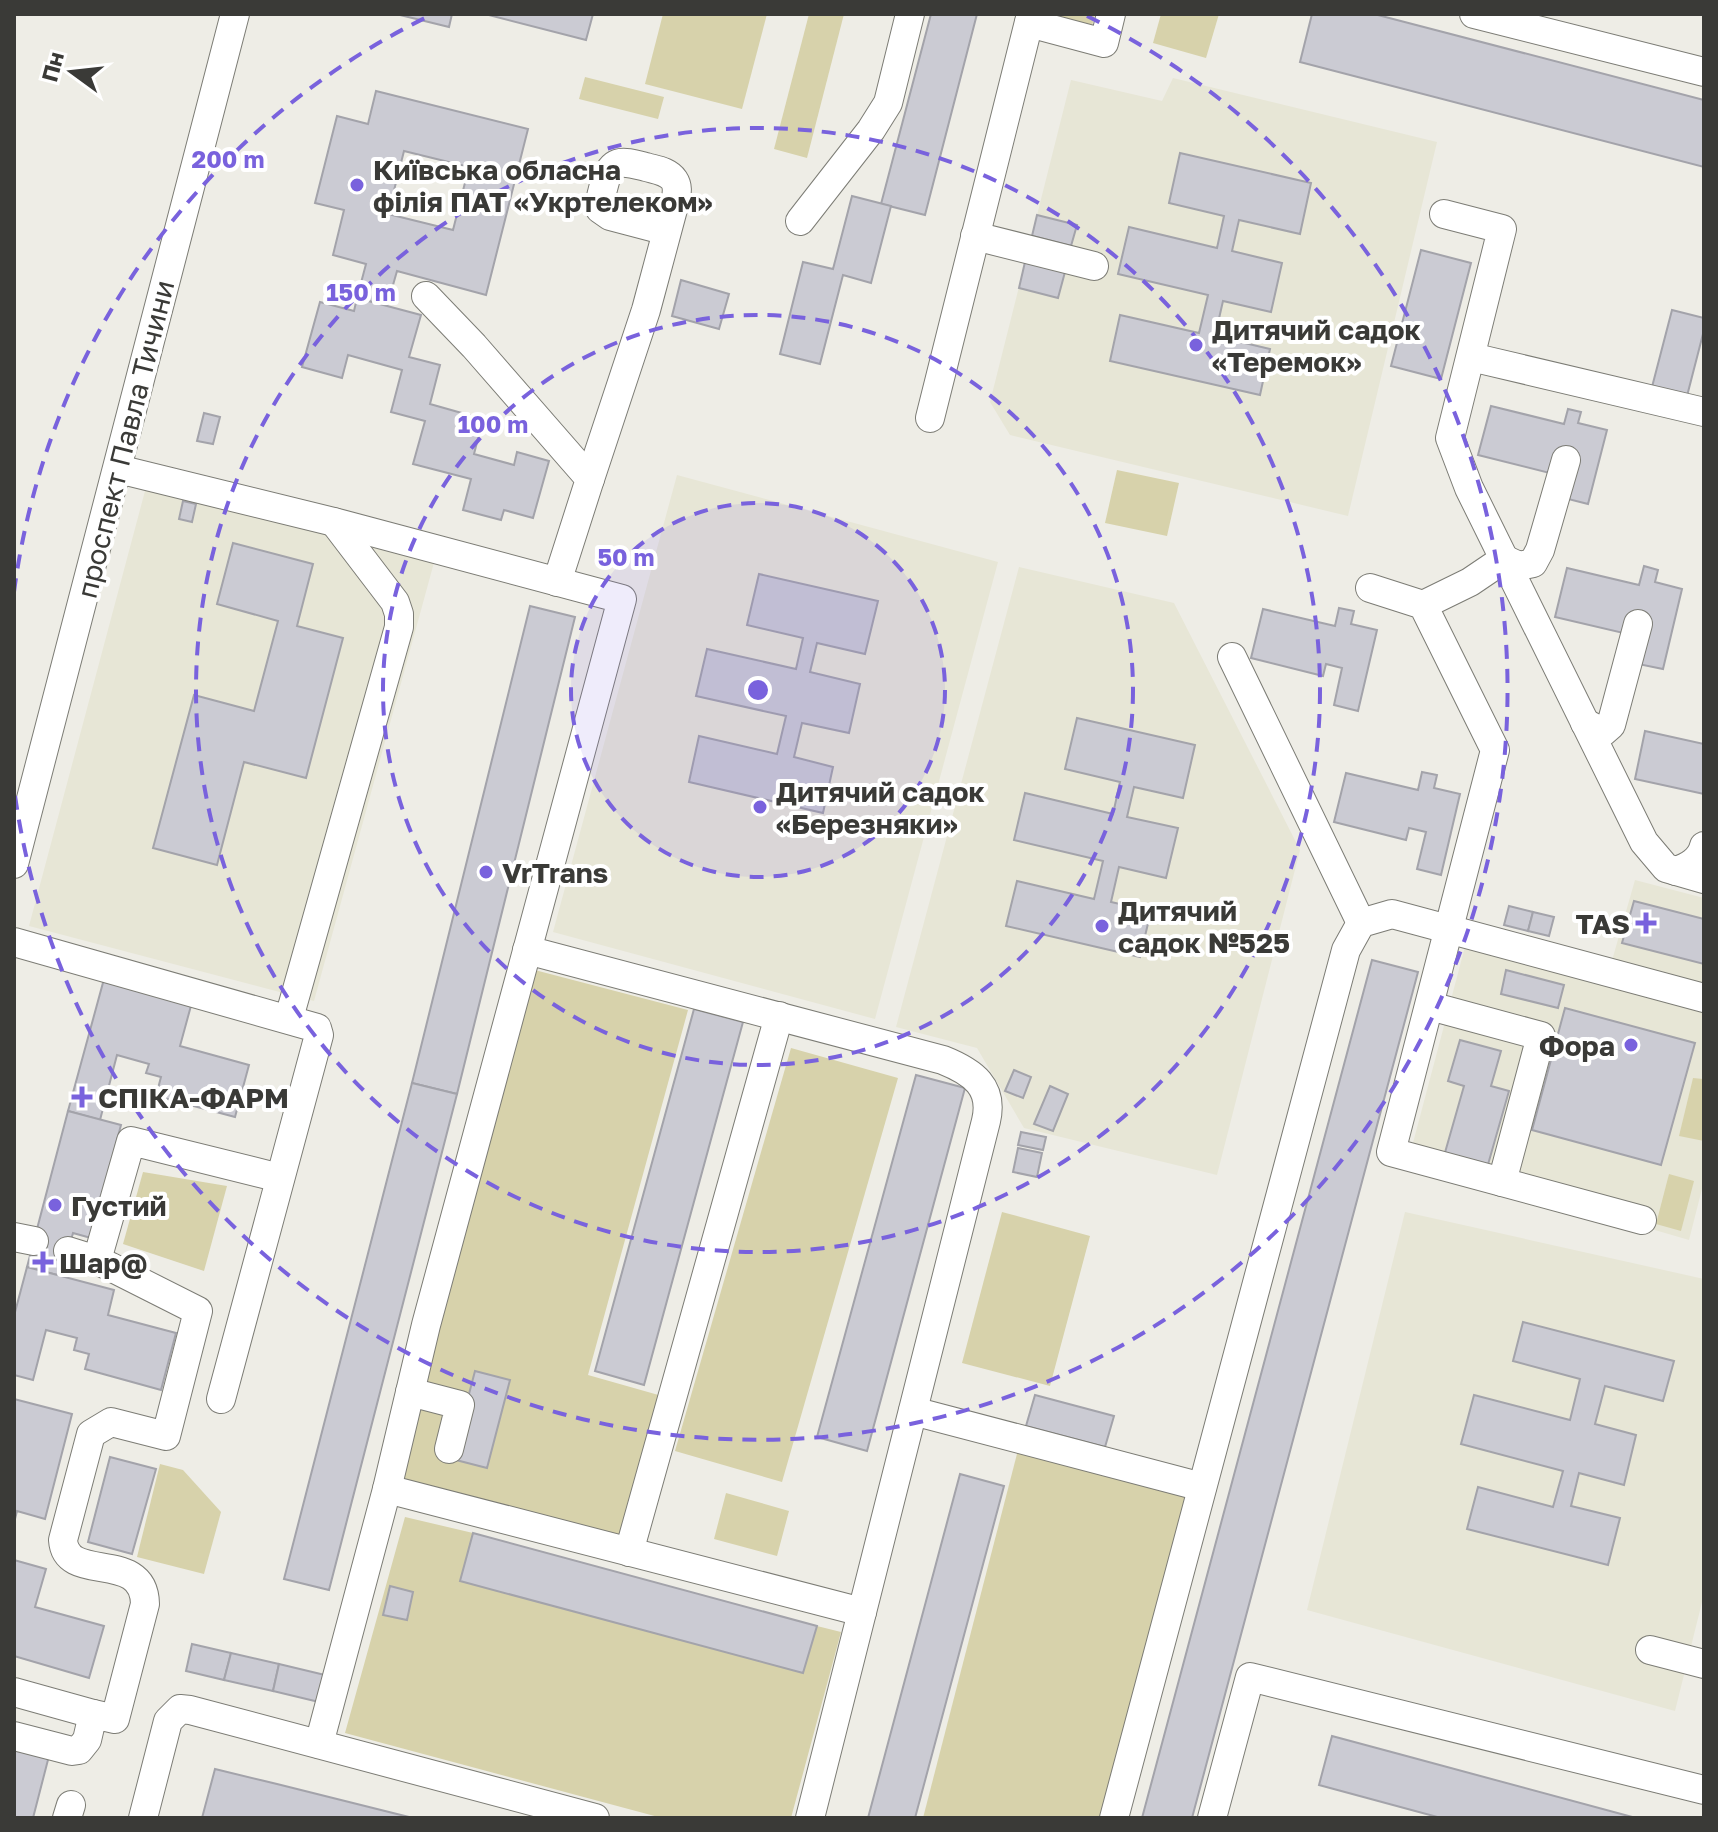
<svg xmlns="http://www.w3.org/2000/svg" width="1718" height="1832" viewBox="0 0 1718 1832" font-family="'Golos Text',sans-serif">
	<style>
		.built { fill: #e7e6d6 }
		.green { fill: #d7d2ab }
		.building { fill: #cbcbd3; stroke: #a3a3aa; stroke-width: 2; fill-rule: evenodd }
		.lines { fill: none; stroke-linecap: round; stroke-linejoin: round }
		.minor-casing { stroke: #7c7c75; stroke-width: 30 }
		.minor { stroke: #fff; stroke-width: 28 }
		.ring { fill: none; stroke: #7962dd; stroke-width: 4; stroke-dasharray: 14 10 }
		.poi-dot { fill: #7962dd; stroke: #fff; stroke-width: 3 }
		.labels { text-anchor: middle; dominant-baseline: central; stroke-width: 8; stroke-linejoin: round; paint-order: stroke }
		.poi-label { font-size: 28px; font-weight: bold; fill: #3a3a37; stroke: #fff; text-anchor: start }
		.street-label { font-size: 28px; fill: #3a3a37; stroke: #fff }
		.centre { fill: #7962dd; stroke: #fff; stroke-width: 4 }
		.ring-label { font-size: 24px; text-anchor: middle; font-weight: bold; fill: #7962dd; stroke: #fff; stroke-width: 8; stroke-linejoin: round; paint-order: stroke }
	</style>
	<rect width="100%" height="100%" fill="#eeede6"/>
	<g class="built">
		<path d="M1173,78L1437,142L1348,516L1010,435L990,402L1071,80L1162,101Z"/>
		<path d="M677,475L998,562L875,1019L553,932Z"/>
		<path d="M149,476L438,548L314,1001L29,926Z"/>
		<path d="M1019,567L1174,603L1300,850L1217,1175L1024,1128L977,1048L896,1027Z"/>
		<path d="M1635,880L1704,898V1181L1689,1240L1409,1158L1471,924L1611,964Z"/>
		<path d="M1405,1212L1704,1279V1594L1675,1711L1307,1610Z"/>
	</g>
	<g class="green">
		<path d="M663,14H767L742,109L645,84Z"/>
		<path d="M809,14H844L807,158L774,149Z"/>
		<path d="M1037,14H1095L1091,30Z"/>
		<path d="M1161,14H1219L1206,58L1153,43Z"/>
		<path d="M585,77L664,97L658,119L579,99Z"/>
		<path d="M1117,470L1179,483L1167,536L1105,523Z"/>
		<path d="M527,968L688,1010L588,1375L662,1396L622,1540L401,1481Z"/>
		<path d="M791,1048L898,1078L782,1482L675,1451Z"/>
		<path d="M1693,1078L1703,1079L1704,1082V1141L1679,1136Z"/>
		<path d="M143,1172L227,1186L204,1271L123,1244Z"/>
		<path d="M1669,1174L1694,1181L1681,1231L1656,1224Z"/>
		<path d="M1002,1212L1090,1236L1050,1386L962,1363Z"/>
		<path d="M1018,1450L1186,1494L1102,1818H923Z"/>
		<path d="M160,1464L183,1470L221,1512L204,1574L137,1557Z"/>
		<path d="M726,1493L789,1511L777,1556L714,1539Z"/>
		<path d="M405,1517L473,1533L461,1581L803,1673L817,1626L841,1632L791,1818H662L345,1733Z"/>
	</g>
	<g class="building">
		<path d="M396,14H452L449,27Z"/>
		<path d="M485,14H593L586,40Z"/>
		<path d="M931,14H977L925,215L881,204Z"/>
		<path d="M1312,14H1374L1704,100V167L1300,62Z"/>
		<path d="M376,91L528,129L486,295L397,271L387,306L357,298L366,264L333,255L344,210L315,203L337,116L368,124ZM404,151L469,167L453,230L388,214Z"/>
		<path d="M1180,153L1311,183L1300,234L1239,220L1232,251L1282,263L1271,312L1223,301L1215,336L1270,349L1260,395L1110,361L1120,315L1199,333L1208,295L1118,274L1129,227L1217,248L1224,216L1169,203Z"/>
		<path d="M852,196L891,206L871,283L843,275L820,364L780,354L803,262L833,269Z"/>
		<path d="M1037,215L1077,225L1071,246L1032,236Z"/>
		<path d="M1421,250L1471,263L1441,379L1391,366Z"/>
		<path d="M1025,262L1065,272L1058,298L1019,288Z"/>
		<path d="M681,280L729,294L719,329L672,316Z"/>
		<path d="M357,298L421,315L409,357L440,365L430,404L483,419L474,454L514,465L517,452L549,461L533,518L504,510L501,520L463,510L471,479L413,464L425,421L391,412L402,370L348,355L342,378L302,367L320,302L354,311Z"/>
		<path d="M1672,310L1704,318V330L1687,396L1652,387Z"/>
		<path d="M1491,406L1564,424L1568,409L1581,412L1578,423L1607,430L1588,504L1564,498L1554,474L1478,455Z"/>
		<path d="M204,413L220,417L213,444L197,441Z"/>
		<path d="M183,501L196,504L192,522L179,519Z"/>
		<path d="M233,543L313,564L297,626L343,638L306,778L244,762L217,865L153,848L194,695L254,711L278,621L217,604Z"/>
		<path d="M1644,566L1658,570L1655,582L1682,589L1663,669L1638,664L1628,634L1555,617L1567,568L1639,585Z"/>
		<path d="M759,574L878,601L865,654L817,643L810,672L860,684L849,733L802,723L794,757L833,767L823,813L689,782L699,736L777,754L786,716L696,696L707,649L796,669L803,638L747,625Z"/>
		<path d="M530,606L575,617L457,1094L412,1083Z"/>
		<path d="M1339,608L1354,611L1351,624L1377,630L1358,711L1334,705L1342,668L1326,664L1323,676L1251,658L1263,609L1335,626Z"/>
		<path d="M1077,718L1195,745L1183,798L1134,787L1127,817L1178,828L1166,878L1119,867L1111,902L1151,911L1140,957L1006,926L1017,881L1094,899L1103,861L1014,840L1025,793L1113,814L1120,782L1065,769Z"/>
		<path d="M1645,731L1704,744V794L1635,779Z"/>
		<path d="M1422,772L1437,775L1434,788L1460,794L1441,875L1417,869L1426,832L1409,828L1406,840L1334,822L1346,773L1418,790Z"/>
		<path d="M1634,901L1704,919V964L1622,943Z"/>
		<path d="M1509,906L1533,912L1528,931L1504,925Z"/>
		<path d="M1533,912L1554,917L1549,936L1528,931Z"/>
		<path d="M1372,960L1418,972L1192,1818H1142Z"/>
		<path d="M1506,970L1564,985L1558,1008L1501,994Z"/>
		<path d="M104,979L192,1002L180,1046L249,1065L235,1117L156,1096L161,1077L146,1073L149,1064L117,1055L100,1120L68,1111Z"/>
		<path d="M1565,1008L1695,1043L1661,1165L1532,1130Z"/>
		<path d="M694,1009L743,1022L644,1385L595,1371Z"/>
		<path d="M1460,1040L1501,1051L1491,1086L1509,1091L1487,1168L1444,1156L1464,1086L1448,1081Z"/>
		<path d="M1014,1070L1031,1077L1023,1098L1005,1091Z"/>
		<path d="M916,1075L965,1088L867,1451L817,1437Z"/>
		<path d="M412,1083L457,1094L329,1590L284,1579Z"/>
		<path d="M1050,1086L1068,1094L1053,1131L1034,1124Z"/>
		<path d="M68,1111L121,1125L91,1238L73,1233L61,1276L27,1267Z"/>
		<path d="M1021,1132L1046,1137L1043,1150L1018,1145Z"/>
		<path d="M1018,1148L1042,1153L1037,1177L1013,1172Z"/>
		<path d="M27,1267L114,1290L108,1315L176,1333L161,1390L85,1369L89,1354L74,1350L77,1338L46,1330L33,1380L14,1375V1316Z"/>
		<path d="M1523,1322L1674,1361L1663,1401L1605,1386L1595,1424L1636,1435L1624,1485L1579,1473L1571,1506L1620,1518L1608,1565L1467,1529L1478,1487L1553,1507L1563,1471L1461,1444L1474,1395L1570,1420L1580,1379L1513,1361Z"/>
		<path d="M475,1371L510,1380L487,1468L452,1459Z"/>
		<path d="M1035,1395L1114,1416L1105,1447L1026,1426Z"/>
		<path d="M14,1399L72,1414L45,1519L17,1511L14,1523Z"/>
		<path d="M110,1457L156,1469L132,1554L88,1542Z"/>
		<path d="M960,1474L1004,1486L915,1818H868Z"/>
		<path d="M473,1533L817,1626L803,1673L460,1581Z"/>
		<path d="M14,1560L46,1569L35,1607L104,1626L89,1678L14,1656Z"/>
		<path d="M390,1586L413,1592L407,1620L383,1615Z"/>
		<path d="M192,1644L231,1653L224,1680L186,1671Z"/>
		<path d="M231,1653L279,1664L273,1691L224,1680Z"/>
		<path d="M279,1664L325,1675L319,1702L273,1691Z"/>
		<path d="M1332,1736L1399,1754L1636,1818H1441L1319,1785Z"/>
		<path d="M14,1743L50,1752L33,1818H14Z"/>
		<path d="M215,1769L277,1784L413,1818H202Z"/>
	</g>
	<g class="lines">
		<g class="minor-casing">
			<g id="minor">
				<path d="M1474,14L1704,72"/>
				<path d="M1029,23L1104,43L1111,14"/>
				<path d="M1444,214L1502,229L1450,438L1469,488L1644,842L1666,868L1704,879"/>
				<path d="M800,221L871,130L888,103L910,14"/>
				<path d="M975,236L1094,266"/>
				<path d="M426,296L474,346L590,479L557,582"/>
				<path d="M1471,357L1704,412"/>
				<path d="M930,418L1031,14"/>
				<path d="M118,469L334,522L622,599L426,1325L387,1489L319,1744"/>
				<path d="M590,479L646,310L676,198C677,192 678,186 674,180C668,171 656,170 646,167C622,161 611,157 604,185C602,193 599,201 600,209L610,216L667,231"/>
				<path d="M1370,588L1423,605L1495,750L1391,1152L1642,1220"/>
				<path d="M1423,605L1470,582L1504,559L1519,566L1533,563L1540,550L1566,460"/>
				<path d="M1232,657L1361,923"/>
				<path d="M1585,723L1603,732L1611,725L1638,624"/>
				<path d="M14,864L235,14"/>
				<path d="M1676,871C1688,867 1701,860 1704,846"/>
				<path d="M14,942L317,1028L319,1035L221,1399"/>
				<path d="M527,950L943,1060C973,1072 994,1087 986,1121L810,1818"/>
				<path d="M1430,1006L1541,1036L1502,1182"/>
				<path d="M289,1018L399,627V614L395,602L334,522"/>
				<path d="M14,1237L34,1241"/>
				<path d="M97,1260L131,1141L280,1178"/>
				<path d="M410,1392L460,1405L449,1449"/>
				<path d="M913,1411L1202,1487"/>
				<path d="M387,1489L862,1612"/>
				<path d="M629,1552L779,1016"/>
				<path d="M1650,1650L1704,1664"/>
				<path d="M14,1692L93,1714"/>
				<path d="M14,1736L72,1751L79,1750L87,1740L93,1714L115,1719L145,1604C144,1548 66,1585 63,1540L91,1434L111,1422L166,1436L198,1311L97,1260L68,1251"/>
				<path d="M67,1818L71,1805"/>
				<path d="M143,1818L168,1721L180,1709L190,1710L595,1818"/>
				<path d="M1114,1818L1346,950L1361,923L1392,914L1704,998"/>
				<path d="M1212,1818L1250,1677L1704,1790"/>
			</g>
		</g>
		<use href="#minor" class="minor"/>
	</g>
	<circle cx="758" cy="690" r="187" fill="#7962dd" fill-opacity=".12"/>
	<g class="ring">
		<circle cx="758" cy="690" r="187"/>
		<circle cx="758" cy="690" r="375"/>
		<circle cx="758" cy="690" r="562"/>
		<path d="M14 592A750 750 0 0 1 429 16M1087 16A750 750 0 1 1 14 788"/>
	</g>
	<g class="poi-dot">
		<circle cx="357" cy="185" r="8"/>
		<circle cx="1196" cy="345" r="8"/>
		<circle cx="760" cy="807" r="8"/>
		<circle cx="486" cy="872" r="8"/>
		<path d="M1642 911h8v8h8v8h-8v8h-8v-8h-8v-8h8z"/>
		<circle cx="1102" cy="926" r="8"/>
		<circle cx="1631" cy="1045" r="8"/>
		<path d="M78 1085h8v8h8v8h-8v8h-8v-8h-8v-8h8z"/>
		<circle cx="55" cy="1205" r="8"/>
		<path d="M39 1250h8v8h8v8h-8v8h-8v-8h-8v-8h8z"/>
	</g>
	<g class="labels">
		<g class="poi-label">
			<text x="373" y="169">Київська обласна<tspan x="373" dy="32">філія ПАТ «Укртелеком»</tspan></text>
			<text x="1212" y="329">Дитячий садок<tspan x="1212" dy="32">«Теремок»</tspan></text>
			<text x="776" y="791">Дитячий садок<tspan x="776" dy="32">«Березняки»</tspan></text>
			<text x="502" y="872">VrTrans</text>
			<text x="1118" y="910">Дитячий<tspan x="1118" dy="32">садок №525</tspan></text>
			<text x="1630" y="923" text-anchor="end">TAS</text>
			<text x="1615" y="1045" text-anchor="end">Фора</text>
			<text x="98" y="1097">СПІКА-ФАРМ</text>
			<text x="71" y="1205">Густий</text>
			<text x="59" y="1262">Шар@</text>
		</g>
		<g class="street-label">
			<text transform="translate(125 439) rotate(-76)">проспект Павла Тичини</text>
		</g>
	</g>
	<circle cx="758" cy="690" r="12" class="centre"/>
	<g class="ring-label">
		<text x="228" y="168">200 m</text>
		<text x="361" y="301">150 m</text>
		<text x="493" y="433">100 m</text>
		<text x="626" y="566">50 m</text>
	</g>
	<rect width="1718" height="1832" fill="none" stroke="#3a3a37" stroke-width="32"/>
	<g transform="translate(72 72) rotate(285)" stroke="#ffffff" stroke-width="6" paint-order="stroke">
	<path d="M0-6L14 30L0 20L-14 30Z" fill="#3a3a37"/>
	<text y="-12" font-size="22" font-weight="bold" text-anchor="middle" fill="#3a3a37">Пн</text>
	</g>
</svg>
